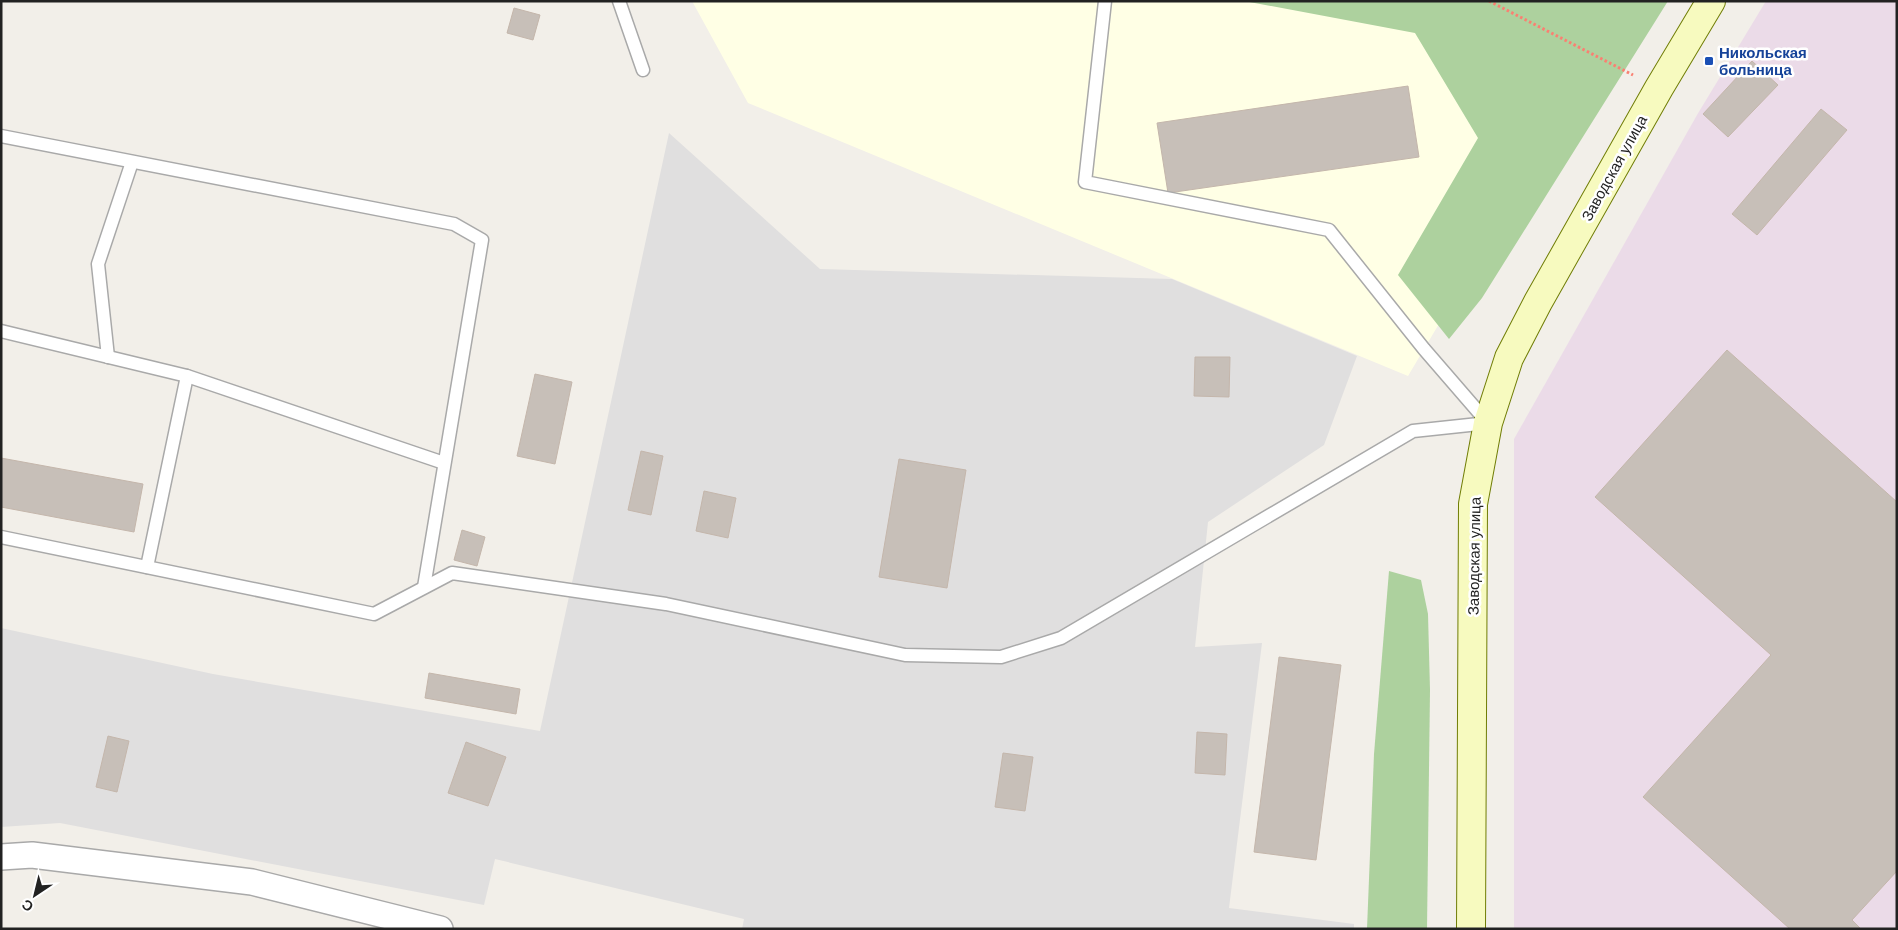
<svg xmlns="http://www.w3.org/2000/svg" width="1898" height="930" viewBox="0 0 1898 930" font-family="Helvetica,sans-serif">
	<style>
		.residential { fill: #e0dfdf }
		.industrial { fill: #ebdbe8 }
		.education { fill: #ffffe5 }
		.forest { fill: #add19e }
		.building { fill: #c7bfb8; stroke: #c4b6ab }
		.lines { fill: none; stroke-linecap: round; stroke-linejoin: round }
		.lane-casing { stroke: #a9a9a9; stroke-width: 15 }
		.street-casing { stroke: #a9a9a9; stroke-width: 28 }
		.secondary-casing { stroke: #707d05; stroke-width: 30 }
		.path { stroke: #fa8072; stroke-width: 3; stroke-dasharray: 2.5 2.5; stroke-linecap: butt }
		.lane { stroke: #fff; stroke-width: 12 }
		.street { stroke: #fff; stroke-width: 25 }
		.secondary { stroke: #f7fabf; stroke-width: 28 }
		.transit-dot { fill: #1a4fb4; stroke: #fff; stroke-width: 2 }
		.labels { text-anchor: middle; dominant-baseline: central; stroke-width: 5; stroke-linejoin: round; paint-order: stroke }
		.transit-label { font-size: 15px; font-weight: bold; fill: #164399; stroke: #fff; text-anchor: start }
		.street-label { font-size: 15px; fill: #222; stroke: #fff }
	</style>
	<rect width="100%" height="100%" fill="#f2efe9"/>
	<path class="residential" d="M669,133L820,269L1172,279L1357,356L1324,445L1208,522L1195,647L1262,643L1229,908L1354,924V929H742L744,919L495,859L484,905L60,823L1,827V628L213,674L540,731Z"/>
	<path class="industrial" d="M1766,1H1897V929H1514V439L1697,115Z"/>
	<path class="education" d="M692,1H1631L1408,376L748,103Z"/>
	<g class="forest">
		<path d="M1244,1H1668L1482,298L1449,339L1398,275L1478,138L1415,33Z"/>
		<path d="M1389,571L1421,580L1428,614L1430,690L1427,929H1367L1374,754Z"/>
	</g>
	<g class="building">
		<path d="M514,8L540,15L533,40L507,33Z"/>
		<path d="M1752,61L1778,85L1728,137L1703,114Z"/>
		<path d="M1408,86L1419,157L1168,193L1157,123Z"/>
		<path d="M1821,109L1847,130L1757,235L1732,214Z"/>
		<path d="M1727,350L1897,502V871L1852,920L1861,929H1790L1643,797L1771,655L1595,497Z"/>
		<path d="M1195,357H1230L1229,397L1194,396Z"/>
		<path d="M535,374L572,382L555,464L517,456Z"/>
		<path d="M641,451L663,456L651,515L628,510Z"/>
		<path d="M1,458L143,484L134,532L1,507Z"/>
		<path d="M899,459L966,470L947,588L879,577Z"/>
		<path d="M704,491L736,498L728,538L696,531Z"/>
		<path d="M462,530L485,537L477,566L454,560Z"/>
		<path d="M1279,657L1341,665L1316,860L1254,852Z"/>
		<path d="M429,673L520,689L516,714L425,698Z"/>
		<path d="M1197,732L1227,734L1225,775L1195,773Z"/>
		<path d="M108,736L129,741L117,792L96,787Z"/>
		<path d="M466,742L506,757L488,806L448,793Z"/>
		<path d="M1003,753L1033,757L1025,811L995,807Z"/>
	</g>
	<g class="lines">
		<g class="lane-casing">
			<g id="lane">
				<path d="M619,1L643,70"/>
				<path d="M1105,1L1085,182L1329,230L1424,349L1488,423"/>
				<path d="M1,136L454,224L482,240L424,587"/>
				<path d="M1,331L187,376L444,463"/>
				<path d="M108,357L98,264L132,162"/>
				<path d="M1,537L374,614L452,573L666,604L905,655L1001,657L1061,638L1413,431L1488,423"/>
				<path d="M147,567L187,376"/>
			</g>
		</g>
		<g class="street-casing">
			<path id="street" d="M1,857L32,855L252,882L440,929"/>
		</g>
		<g class="secondary-casing">
			<path id="secondary" d="M1471,929L1473,504L1488,423L1509,358L1538,302L1659,88L1711,1"/>
		</g>
		<path class="path" d="M1489,1L1633,75"/>
		<use href="#lane" class="lane"/>
		<use href="#street" class="street"/>
		<use href="#secondary" class="secondary"/>
	</g>
	<rect class="transit-dot" x="1704" y="56" width="10" height="10" rx="2.5"/>
	<g class="labels">
		<g class="transit-label">
			<text x="1719" y="52">Никольская<tspan x="1719" dy="17">больница</tspan></text>
		</g>
		<g class="street-label">
			<text transform="translate(1614 168) rotate(-61)">Заводская улица</text>
			<text transform="translate(1474 556) rotate(-89)">Заводская улица</text>
		</g>
	</g>
	<rect width="1898" height="930" fill="none" stroke="#222222" stroke-width="5"/>
	<g transform="translate(35 895) rotate(215)" stroke="#ffffff" stroke-width="4" paint-order="stroke">
	<path d="M0-4L9 19L0 12L-9 19Z" fill="#222222"/>
	<text y="-8" font-size="14" font-weight="bold" text-anchor="middle" fill="#222222">С</text>
	</g>
</svg>
